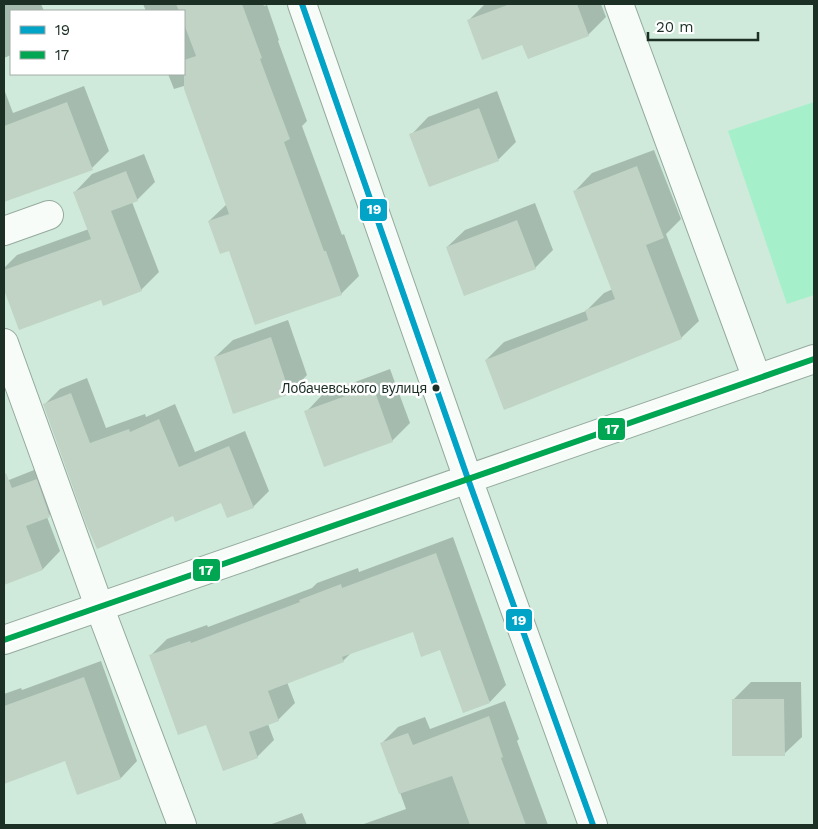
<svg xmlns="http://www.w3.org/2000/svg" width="818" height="829" viewBox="0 0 818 829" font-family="'Work Sans',sans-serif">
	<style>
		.green { fill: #a5f0ca }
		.shadow { fill: #0003 }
		.building { fill: #c0d3c4 }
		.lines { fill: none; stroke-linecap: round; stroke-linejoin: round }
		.minor-casing { stroke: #94aa9e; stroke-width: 30 }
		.minor { stroke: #f8fcf9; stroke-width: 28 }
		.bus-1-casing { stroke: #fff; stroke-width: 10 }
		.bus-2-casing { stroke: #fff; stroke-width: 10 }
		.bus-1 { stroke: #01a3c6; stroke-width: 6 }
		.bus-2 { stroke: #00a651; stroke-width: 6 }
		.bus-dot { fill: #1c3025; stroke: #fff; stroke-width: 2 }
		.labels { text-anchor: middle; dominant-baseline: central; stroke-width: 5; stroke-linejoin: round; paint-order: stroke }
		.bus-label { font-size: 14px; fill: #1c3025; stroke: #fff; text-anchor: end }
		.line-badge { stroke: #fff; stroke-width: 2 }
		.badge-label { font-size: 14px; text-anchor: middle; font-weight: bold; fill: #fff }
	</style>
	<rect width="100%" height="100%" fill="#cfeada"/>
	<path class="green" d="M814,102V295L787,304L728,131Z"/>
	<g class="shadow">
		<path d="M4,4H41L44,11H11V55L4,58Z"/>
		<path d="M143,4H263L264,6L267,5L279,40L278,41L307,121L302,126L342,235L344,234L359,276L341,294L230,249L209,221L227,204L184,86L174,89L168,74H184V11H146Z"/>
		<path d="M485,4H601L606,17L588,35L468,21Z"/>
		<path d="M84,86L109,151L92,168L4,201V89L13,113Z"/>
		<path d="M497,91L516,142L499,159L430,186L411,135L428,117Z"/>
		<path d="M654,150L681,219L666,234L699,321L681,338L486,360L504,342L586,311L604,293L613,289L575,191L592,173Z"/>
		<path d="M144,154L155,182L137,200L132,202L159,272L141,290L101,298L19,328L4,286V268L17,255L89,229L75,192L92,174Z"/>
		<path d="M535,203L553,250L535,268L447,247L465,230Z"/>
		<path d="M288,320L307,375L290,393L215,357L233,340Z"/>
		<path d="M390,369L410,423L392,441L306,412L323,394Z"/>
		<path d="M87,378L106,428L145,414L146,417L175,404L195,452L245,431L269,491L253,507L222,501L173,515L44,405L60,389Z"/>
		<path d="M54,462L67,498L47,517L60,551L43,569L4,583V482Z"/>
		<path d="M453,537L506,685L490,702L440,648L413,631L351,653L343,661L287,682L295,703L278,720L268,724L274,740L257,757L207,723L150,656L167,639L207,625L208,627L312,588L317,583L358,568L359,572Z"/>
		<path d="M101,661L137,761L121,778L65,760L4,782V694L21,688L22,690Z"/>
		<path d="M751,682H801L802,737L784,754L733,700Z"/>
		<path d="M505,701L519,739L517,741L548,825H361L406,809L382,743L398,727L425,717L430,729Z"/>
		<path d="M302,813L307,825H269Z"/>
	</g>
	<g class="building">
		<path d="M176,4H242L262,58L260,59L290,139L284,142L324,251H326L342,295L255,325L229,251L220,254L208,221L229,214L184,89V60L196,56L184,24V11H179Z"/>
		<path d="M510,4H577L589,36L528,59L522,45L482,60L467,20Z"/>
		<path d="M67,102L93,170L4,202V126Z"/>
		<path d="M479,108L499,161L429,187L409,134Z"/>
		<path d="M637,166L664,238L646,245L682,339L504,410L485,360L588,320L585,310L615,299L573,191Z"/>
		<path d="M126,171L138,201L111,211L142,291L103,306L101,300L19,330L4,290V270L91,239L73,192Z"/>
		<path d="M517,220L536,269L464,296L446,247Z"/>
		<path d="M271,337L290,394L233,414L214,357Z"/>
		<path d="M373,386L393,442L324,467L304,411Z"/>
		<path d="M71,393L90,443L129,429L130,432L159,419L179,467L229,446L254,508L227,518L221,503L175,522L173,516L97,549L86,524L43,404Z"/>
		<path d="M6,473L12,488L37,479L50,517L26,526L43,570L4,585V474Z"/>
		<path d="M436,553L490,703L463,713L440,650L421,657L413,632L342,657L344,662L268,691L279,721L249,732L258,758L223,771L206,725L178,735L149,655L190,641L191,643L300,602L299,600L341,584L342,588Z"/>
		<path d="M84,677L121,779L77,795L65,761L4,784V706Z"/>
		<path d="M732,699H784L785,756H732Z"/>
		<path d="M489,716L503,757L501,758L526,825H470L452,776L399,794L380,743L408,733L413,745Z"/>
	</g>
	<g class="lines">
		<g class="minor-casing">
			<g id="minor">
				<path d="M302,4L468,479L593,825"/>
				<path d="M619,4L757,379"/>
				<path d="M4,231L49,215"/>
				<path d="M4,343L99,606L182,825"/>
				<path d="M4,640L814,359"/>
			</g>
		</g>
		<use href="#minor" class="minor"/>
		<g class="bus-1-casing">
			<path id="bus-1" d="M302,4L468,479L593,825"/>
		</g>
		<g class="bus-2-casing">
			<path id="bus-2" d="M4,640L814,359"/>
		</g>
		<use href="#bus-1" class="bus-1"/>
		<use href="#bus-2" class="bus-2"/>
	</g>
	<circle class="bus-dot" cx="436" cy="388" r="4.5"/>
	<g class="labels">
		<g class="bus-label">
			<text x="427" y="388">Лобачевського вулиця</text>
		</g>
	</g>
	<g class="line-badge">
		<rect x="359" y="198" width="29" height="24" rx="5" fill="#01a3c6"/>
		<rect x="597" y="417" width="29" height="24" rx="5" fill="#00a651"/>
		<rect x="192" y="558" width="29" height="24" rx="5" fill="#00a651"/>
		<rect x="505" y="608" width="28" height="24" rx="5" fill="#01a3c6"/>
	</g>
	<g class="badge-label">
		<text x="374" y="214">19</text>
		<text x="612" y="434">17</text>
		<text x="206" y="575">17</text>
		<text x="519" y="625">19</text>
	</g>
	<rect width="818" height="829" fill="none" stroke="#1c3025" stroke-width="10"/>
	<rect x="10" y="10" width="175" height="65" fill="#ffffff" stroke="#a4aca8"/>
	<rect x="20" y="26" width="25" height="8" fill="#01a3c6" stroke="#a4aca8"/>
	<text x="55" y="35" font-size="15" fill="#1c3025">19</text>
	<rect x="20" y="51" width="25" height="8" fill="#00a651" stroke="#a4aca8"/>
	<text x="55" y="60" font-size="15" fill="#1c3025">17</text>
	<path d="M648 32v8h110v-8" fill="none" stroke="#1c3025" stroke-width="2.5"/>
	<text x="656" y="32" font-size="15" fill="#1c3025" stroke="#ffffff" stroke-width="4" paint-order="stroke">20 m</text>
</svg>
